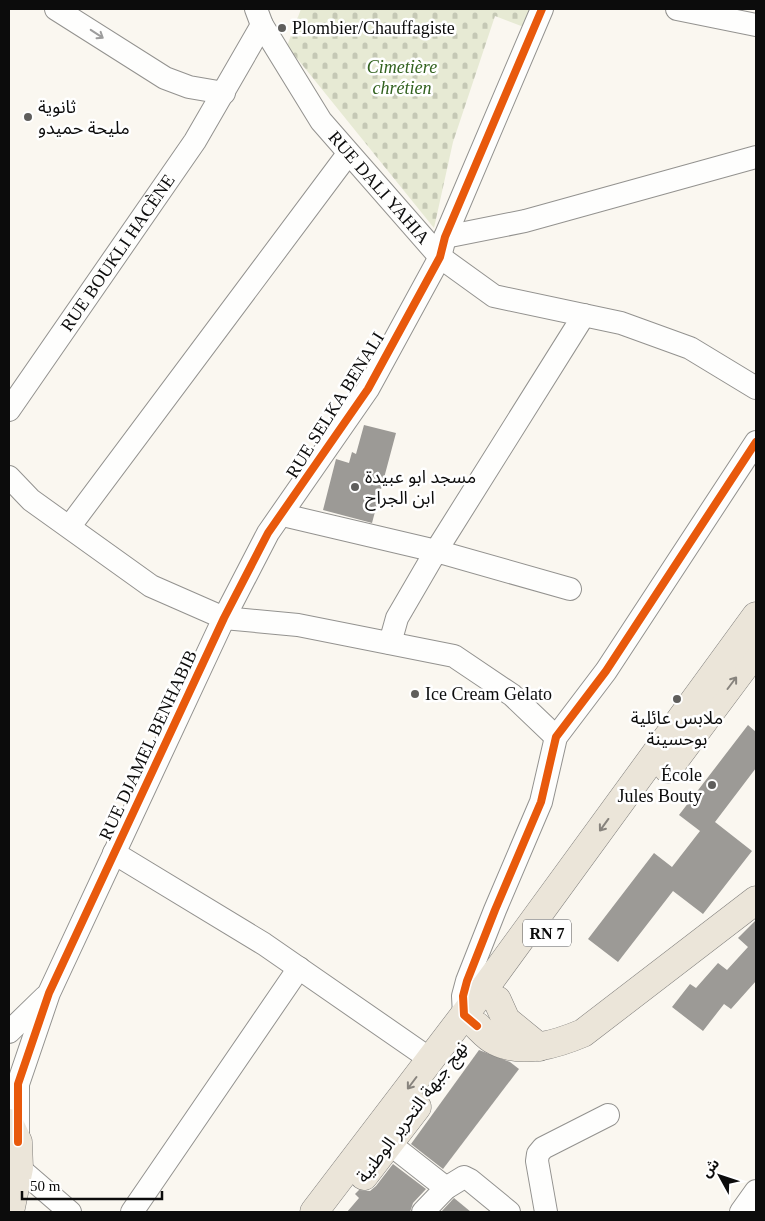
<svg xmlns="http://www.w3.org/2000/svg" width="765" height="1221" viewBox="0 0 765 1221" font-family="'Times New Roman','Noto Sans Arabic',serif">
	<style>
		.cemetery { fill: url(#cemetery-stones) }
		.building { fill: #9c9a96 }
		.lines { fill: none; stroke-linecap: round; stroke-linejoin: round }
		.minor-casing { stroke: #93928f; stroke-width: 24 }
		.major-casing { stroke: #807f7c; stroke-width: 29 }
		.minor { stroke: #fefefd; stroke-width: 22 }
		.major { stroke: #ebe5d9; stroke-width: 28 }
		.cycleway-casing { stroke: #fff; stroke-width: 11 }
		.cycleway { stroke: #e8590c; stroke-width: 8 }
		.oneway { stroke: #9d9d9d }
		.oneway2 { stroke: #87837d }
		.poi-dot { fill: #5f5e5c; stroke: #fff; stroke-width: 2 }
		.labels { text-anchor: middle; dominant-baseline: central; stroke-width: 5; stroke-linejoin: round; paint-order: stroke }
		.shield { fill: #fff; stroke: #555; stroke-width: 1 }
		.shield-label { font-size: 16px; font-weight: bold; fill: #0c0c0c }
		.poi-label { font-size: 18px; fill: #0c0c0c; stroke: #fff; text-anchor: start }
		.park-label { font-size: 18px; font-style: italic; fill: #32621f; stroke: #fff }
		.street-label { font-size: 18px; fill: #0c0c0c; stroke: #fff }
	</style>
	<defs>
		<pattern id="cemetery-stones" width="16" height="16" patternUnits="userSpaceOnUse" patternTransform="scale(1.25)"><rect width="16" height="16" fill="#e7ead4"/><path d="M2 7V4a2 2 0 0 1 4 0v3zM10 15v-3a2 2 0 0 1 4 0v3z" fill="#c5c8b5"/></pattern>
	</defs>
	<rect width="100%" height="100%" fill="#faf7f0"/>
	<path class="cemetery" d="M301,9H530L529,29L495,16L453,142L434,228L287,46Z"/>
	<g class="building">
		<path d="M364,425L396,433L372,523L323,510L336,459L349,463L352,452L356,454Z"/>
		<path d="M748,725L756,732V768L715,822L752,851L703,914L673,891L618,962L588,939L654,853L672,867L700,831L679,815Z"/>
		<path d="M756,920V981L731,1009L724,1004L703,1031L672,1007L690,984L696,988L718,963L727,970L748,947L738,938Z"/>
		<path d="M479,1050L510,1062L519,1069L443,1169L411,1144Z"/>
		<path d="M393,1164L426,1189L413,1203L410,1212H347L359,1198L355,1194L359,1190L370,1191L376,1186Z"/>
		<path d="M454,1198L471,1212H441Z"/>
	</g>
	<g class="lines">
		<g class="minor-casing">
			<g id="minor">
				<path d="M56,9L165,78L189,87L224,93"/>
				<path id="s1" d="M256,9L262,25L321,121L440,257L494,296L621,323L690,348L756,388"/>
				<path d="M677,9L756,25"/>
				<path d="M445,237L525,221L756,157"/>
				<path id="s2" d="M9,410L195,141L262,25"/>
				<path d="M9,477L31,500L151,586L224,618L298,625L454,656L512,695L556,737"/>
				<path d="M283,515L436,551L584,315"/>
				<path d="M70,526L348,154"/>
				<path d="M390,643L397,618L436,551L570,589"/>
				<path d="M114,853L264,944L430,1059"/>
				<path d="M470,1020L464,1015L463,996L467,981L495,910L541,802L556,737L606,671L756,442"/>
				<path d="M9,1032L45,997"/>
				<path d="M18,1142V1084L49,993L224,618L268,533L368,389L440,257L445,237L542,9"/>
				<path d="M390,1144L446,1188"/>
				<path d="M19,1168L70,1212"/>
				<path d="M132,1212L299,968"/>
				<path d="M423,1212L446,1188L464,1177L470,1180L509,1212"/>
				<path d="M546,1212L537,1161L538,1154L543,1148L608,1115"/>
				<path d="M741,1212L756,1191"/>
			</g>
		</g>
		<g class="major-casing">
			<g id="major">
				<path d="M668,769L756,651"/>
				<path d="M497,1000L506,1020L539,1047"/>
				<path d="M477,1026C482,1031 488,1038 495,1041C523,1055 557,1044 583,1033L756,900"/>
				<path d="M9,1123L18,1142L19,1168L10,1212"/>
				<path d="M364,1176L417,1107"/>
				<path d="M314,1212L484,989L756,616"/>
			</g>
		</g>
		<use href="#minor" class="minor"/>
		<use href="#major" class="major"/>
		<g class="cycleway-casing">
			<g id="cycleway">
				<path d="M477,1026L464,1015L463,996L467,981L495,910L541,802L556,737L606,671L756,442"/>
				<path d="M18,1142V1084L49,993L224,618L268,533L368,389L440,257L445,237L542,9"/>
			</g>
		</g>
		<use href="#cycleway" class="cycleway"/>
	</g>
	<defs><path id="oneway-shaft" d="M-6 0H5M1.5-3L5.5 0L1.5 3" fill="none" stroke-width="1.6" stroke-linecap="round" stroke-linejoin="round" transform="scale(1.25)"/></defs>
	<use class="oneway" href="#oneway-shaft" transform="translate(97 34) rotate(33)"/>
	<g class="oneway2">
		<use href="#oneway-shaft" transform="translate(732 683) rotate(-53)"/>
		<use href="#oneway-shaft" transform="translate(604 825) rotate(126)"/>
		<use href="#oneway-shaft" transform="translate(412 1083) rotate(127)"/>
	</g>
	<g class="poi-dot">
		<circle cx="282" cy="28" r="5"/>
		<circle cx="28" cy="117" r="5"/>
		<circle cx="355" cy="487" r="5"/>
		<circle cx="415" cy="694" r="5"/>
		<circle cx="677" cy="699" r="5"/>
		<circle cx="712" cy="785" r="5"/>
	</g>
	<g class="labels">
		<rect class="shield" x="523" y="919.5" width="48" height="27" rx="4"/>
		<g class="shield-label">
			<text x="547" y="933">RN 7</text>
		</g>
		<g class="poi-label">
			<text x="292" y="28">Plombier/Chauffagiste</text>
			<text x="38" y="107">ثانوية<tspan x="38" dy="21">مليحة حميدو</tspan></text>
			<text x="365" y="477">مسجد ابو عبيدة<tspan x="365" dy="21">ابن الجراح</tspan></text>
			<text x="425" y="694">Ice Cream Gelato</text>
			<text x="677" y="718" text-anchor="middle">ملابس عائلية<tspan x="677" dy="21">بوحسينة</tspan></text>
			<text x="702" y="775" text-anchor="end">École<tspan x="702" dy="21">Jules Bouty</tspan></text>
		</g>
		<g class="park-label">
			<text x="402" y="67">Cimetière<tspan x="402" dy="21">chrétien</tspan></text>
		</g>
		<g class="street-label">
			<text stroke="none"><textPath href="#s1" startOffset="218">RUE DALI YAHIA</textPath></text>
			<text stroke="none"><textPath href="#s2" startOffset="191">RUE BOUKLI HACÈNE</textPath></text>
			<text transform="translate(335 405) rotate(-58)">RUE SELKA BENALI</text>
			<text transform="translate(148 745) rotate(-65)">RUE DJAMEL BENHABIB</text>
			<text transform="translate(412 1112) rotate(-53)">نهج جبهة التحرير الوطنية</text>
		</g>
	</g>
	<rect width="765" height="1221" fill="none" stroke="#0c0c0c" stroke-width="20"/>
	<g transform="translate(720 1176) rotate(310)" stroke="#ffffff" stroke-width="4" paint-order="stroke">
	<path d="M0-4L9 19L0 12L-9 19Z" fill="#0c0c0c"/>
	<text y="-8" font-size="14" font-weight="bold" text-anchor="middle" fill="#0c0c0c">ش</text>
	</g>
	<path d="M22 1191v8h140v-8" fill="none" stroke="#0c0c0c" stroke-width="2.5"/>
	<text x="30" y="1191" font-size="15" fill="#0c0c0c" stroke="#ffffff" stroke-width="4" paint-order="stroke">50 m</text>
</svg>
